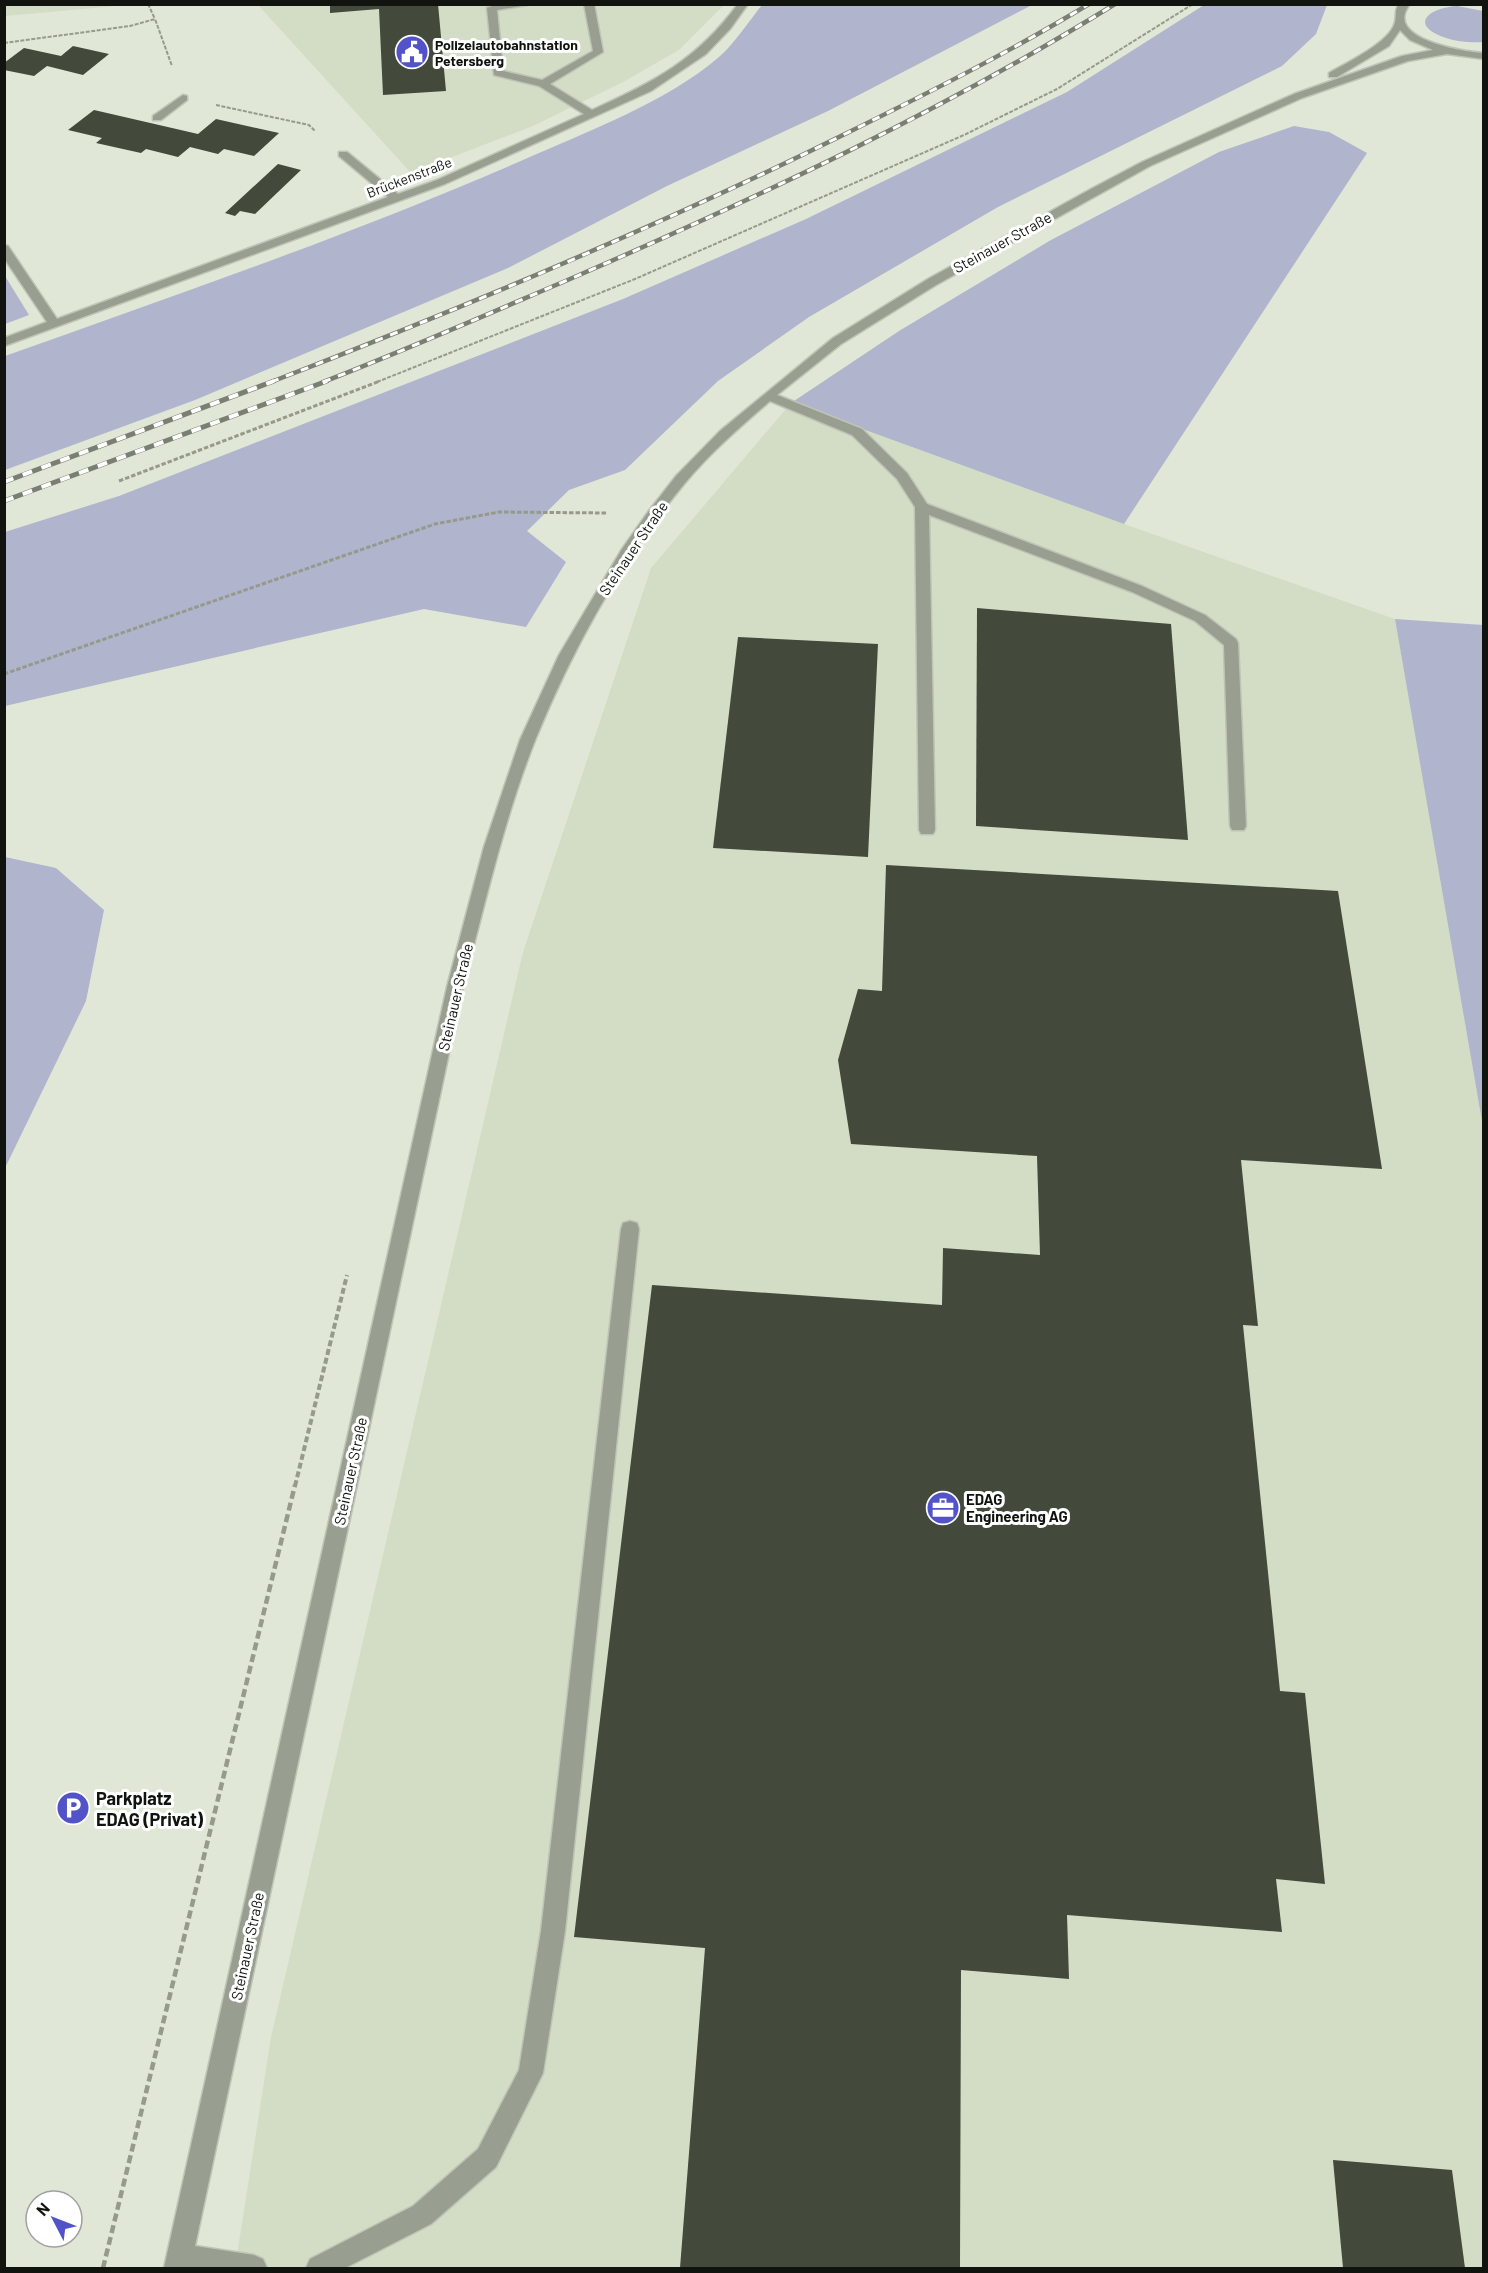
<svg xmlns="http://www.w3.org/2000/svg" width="1488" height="2273" viewBox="0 0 1488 2273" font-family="Barlow,sans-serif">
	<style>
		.built { fill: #d3ddc6 }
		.green { fill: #b0b4cc }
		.building { fill: #43493b }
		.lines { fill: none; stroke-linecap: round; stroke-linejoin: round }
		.minor-casing { stroke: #bfc5b6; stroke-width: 3 }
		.path-far3 { stroke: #959a8d; stroke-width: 2; stroke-dasharray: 4 1.5; stroke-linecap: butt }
		.path-far2 { stroke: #959a8d; stroke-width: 3; stroke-dasharray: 4.5 2; stroke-linecap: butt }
		.path-far1 { stroke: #959a8d; stroke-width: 4; stroke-dasharray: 6 3; stroke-linecap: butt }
		.path { stroke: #959a8d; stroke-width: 4.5; stroke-dasharray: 8 4; stroke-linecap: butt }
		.minor { fill: #989e90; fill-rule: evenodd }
		.rail-far1-casing { stroke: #7a7f73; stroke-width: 4.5 }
		.rail-casing { stroke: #7a7f73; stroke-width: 5 }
		.rail-far1 { stroke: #fff; stroke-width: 3; stroke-dasharray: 8; stroke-linecap: butt }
		.rail { stroke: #fff; stroke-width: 4; stroke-dasharray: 10; stroke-linecap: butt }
		.labels { text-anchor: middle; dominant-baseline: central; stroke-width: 6; stroke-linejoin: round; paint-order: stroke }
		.far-poi-label { font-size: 14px; font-weight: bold; fill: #11140e; stroke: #fff; text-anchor: start }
		.far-street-label { font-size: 14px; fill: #11140e; stroke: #fff }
		.street-label { font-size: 15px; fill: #11140e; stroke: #fff }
		.poi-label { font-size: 15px; font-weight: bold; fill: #11140e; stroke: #fff; text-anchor: start }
		.near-poi-label { font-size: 18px; font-weight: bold; fill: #11140e; stroke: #fff; text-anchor: start }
	</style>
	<rect width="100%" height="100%" fill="#e0e7d6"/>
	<g class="built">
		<path d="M5,4H127V5L5,16Z"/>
		<path d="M258,5H724L679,50L625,81L533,126L411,173Z"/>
		<path d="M791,403L1124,524L1395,619L1483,1127V2268H235L271,2037L523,952L651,568Z"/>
	</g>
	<g class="green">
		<path d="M762,5H1032L828,111L667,186L508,268L195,400L5,470V356C179,294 353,234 523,160C586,132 667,102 719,57C735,43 749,21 762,5Z"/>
		<path d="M1327,5L1316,34L1282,66L998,207L809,317L718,381L625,470L569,490L527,531L566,562L526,627L424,609L5,706V532L119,496L623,299L806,219L1067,92L1204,5Z"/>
		<path d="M1457,6L1483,11V42C1471,43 1458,42 1446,38C1408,25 1428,8 1457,6Z"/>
		<path d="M1294,126L1329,132L1367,153L1124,524L791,403L899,331L1051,240L1219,152Z"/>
		<path d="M5,276L29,315L5,324H4Z"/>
		<path d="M1395,619L1483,625V1127Z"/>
		<path d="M5,857L56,868L104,910L86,1001L5,1168Z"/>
	</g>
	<g class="building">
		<path d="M330,4H438L446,91L383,95L379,9L330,13Z"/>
		<path d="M73,46L109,54L83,75L47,66L34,76L4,70V63L24,48L61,56Z"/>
		<path d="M94,110L198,134L216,119L279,133L254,156L224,149L218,154L190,147L178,157L146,149L141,153L96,143L102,138L68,130Z"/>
		<path d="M278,164L301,170L255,214L240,211L235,216L225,213Z"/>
		<path d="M977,608L1171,624L1188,840L976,826Z"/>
		<path d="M738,637L878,644L868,857L713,848Z"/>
		<path d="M886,865L1338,891L1382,1169L1241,1160L1258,1326L1243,1325L1280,1691L1305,1693L1325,1884L1276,1879L1282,1932L1067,1915L1069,1979L961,1970L960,2268H680L705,1948L574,1937L652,1285L942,1305L943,1248L1040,1255L1037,1156L851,1144L838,1060L858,989L882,991Z"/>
		<path d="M1333,2160L1452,2170L1465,2268H1343Z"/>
	</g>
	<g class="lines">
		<g class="minor-casing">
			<g id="minor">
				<path d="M497,4H533L497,10L503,71L542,80L593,51L584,4H594L603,52L550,84L592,110C654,82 697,60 738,4H748L730,29L706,54L651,91L445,184L4,346V338L47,322L4,258V245L8,246L57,319L388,197L339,156V152H347L398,194L437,180L584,114L539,86L494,75L487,8Z"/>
				<path d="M1399,4H1410C1382,39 1464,52 1484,53V59L1447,54L1408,61L1302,98L1150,166L936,285L841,344L777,395L862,429L907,473L927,504L1142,586L1205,615L1236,639L1238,643L1246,826L1244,830H1232L1230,826L1224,645L1195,621L1132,592L929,515L935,830L933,834H921L919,830L915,507L897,479L852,435L770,401C740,427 710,453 685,483C622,559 573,648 536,738C504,818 485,904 463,987L195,2246L254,2255L263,2259L267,2268H164L447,987L484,847L520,740L559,655L622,549L648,512L676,476L720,431L833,338L928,279L1091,189L1142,162L1294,94L1402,56L1433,50L1410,40L1400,30L1389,46L1337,77H1329V73C1346,63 1391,42 1395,22C1397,15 1394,11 1399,4Z"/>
				<path d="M183,95L187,96V100L161,120H153V116Z"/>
				<path d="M630,1221L637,1223L639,1229L565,1931L543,2073L496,2167L431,2224L345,2268H306L310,2259L413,2206L478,2149L519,2070L541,1931L621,1229L623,1223Z"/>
			</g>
		</g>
		<g class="path-far3">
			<path d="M148,4L155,19"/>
			<path d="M4,43L130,26L155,19L172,66"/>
			<path d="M216,105L309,125L315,131"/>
			<path d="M377,382L635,279L964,135L1057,89L1193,4"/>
		</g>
		<g class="path-far2">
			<path d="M119,481L380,381"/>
			<path d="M4,674L435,524L499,512L607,513"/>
		</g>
		<path class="path-far1" d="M295,1486L347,1275"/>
		<path class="path" d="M103,2268L295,1485"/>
		<use href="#minor" class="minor"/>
		<g class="rail-far1-casing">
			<g id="rail-far1">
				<path d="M271,382C465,307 658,227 845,134C928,93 1010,52 1089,4"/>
				<path d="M323,382C406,350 488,314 570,279C757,198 941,112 1115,4"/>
			</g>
		</g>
		<g class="rail-casing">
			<g id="rail">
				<path d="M4,482L274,381"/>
				<path d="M4,501L327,381"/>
			</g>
		</g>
		<use href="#rail-far1" class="rail-far1"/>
		<use href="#rail" class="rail"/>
	</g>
	<defs>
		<g id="civic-disc" transform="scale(1.725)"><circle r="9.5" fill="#5252c9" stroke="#fff"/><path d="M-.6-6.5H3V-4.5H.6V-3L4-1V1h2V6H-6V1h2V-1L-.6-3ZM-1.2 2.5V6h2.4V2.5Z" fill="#fff"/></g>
		<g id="office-disc" transform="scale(1.725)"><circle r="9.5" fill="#5252c9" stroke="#fff"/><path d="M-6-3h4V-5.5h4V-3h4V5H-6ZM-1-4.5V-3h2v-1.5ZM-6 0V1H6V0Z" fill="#fff"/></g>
		<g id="parking-disc" transform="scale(1.725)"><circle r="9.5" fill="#5252c9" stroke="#fff"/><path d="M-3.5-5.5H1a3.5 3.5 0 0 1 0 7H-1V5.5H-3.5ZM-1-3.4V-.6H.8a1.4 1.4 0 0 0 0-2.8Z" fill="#fff"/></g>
	</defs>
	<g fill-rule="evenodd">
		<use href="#civic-disc" x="412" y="52"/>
		<use href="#office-disc" x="943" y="1508"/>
		<use href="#parking-disc" x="73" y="1808"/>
	</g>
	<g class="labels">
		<g class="far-poi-label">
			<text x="435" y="44">Polizeiautobahnstation<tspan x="435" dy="16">Petersberg</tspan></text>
		</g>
		<g class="far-street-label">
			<text transform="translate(409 177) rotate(-21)">Brückenstraße</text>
		</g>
		<g class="street-label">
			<text transform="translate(1002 242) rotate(-29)">Steinauer Straße</text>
			<text transform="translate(633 548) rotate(-56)">Steinauer Straße</text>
			<text transform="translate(455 997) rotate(-77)">Steinauer Straße</text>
			<text transform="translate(350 1471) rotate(-78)">Steinauer Straße</text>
			<text transform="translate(247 1946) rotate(-78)">Steinauer Straße</text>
		</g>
		<g class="poi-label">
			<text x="966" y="1499">EDAG<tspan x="966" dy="17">Engineering AG</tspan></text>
		</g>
		<g class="near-poi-label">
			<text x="96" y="1798">Parkplatz<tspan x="96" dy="21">EDAG (Privat)</tspan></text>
		</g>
	</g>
	<rect width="1488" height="2273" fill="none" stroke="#11140e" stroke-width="12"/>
	<g transform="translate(54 2219) rotate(312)"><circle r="28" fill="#ffffff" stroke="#a0a19f" stroke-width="1.5"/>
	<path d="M0-4.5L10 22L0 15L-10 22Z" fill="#5252c9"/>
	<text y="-9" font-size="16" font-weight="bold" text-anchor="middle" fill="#11140e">N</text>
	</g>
</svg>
